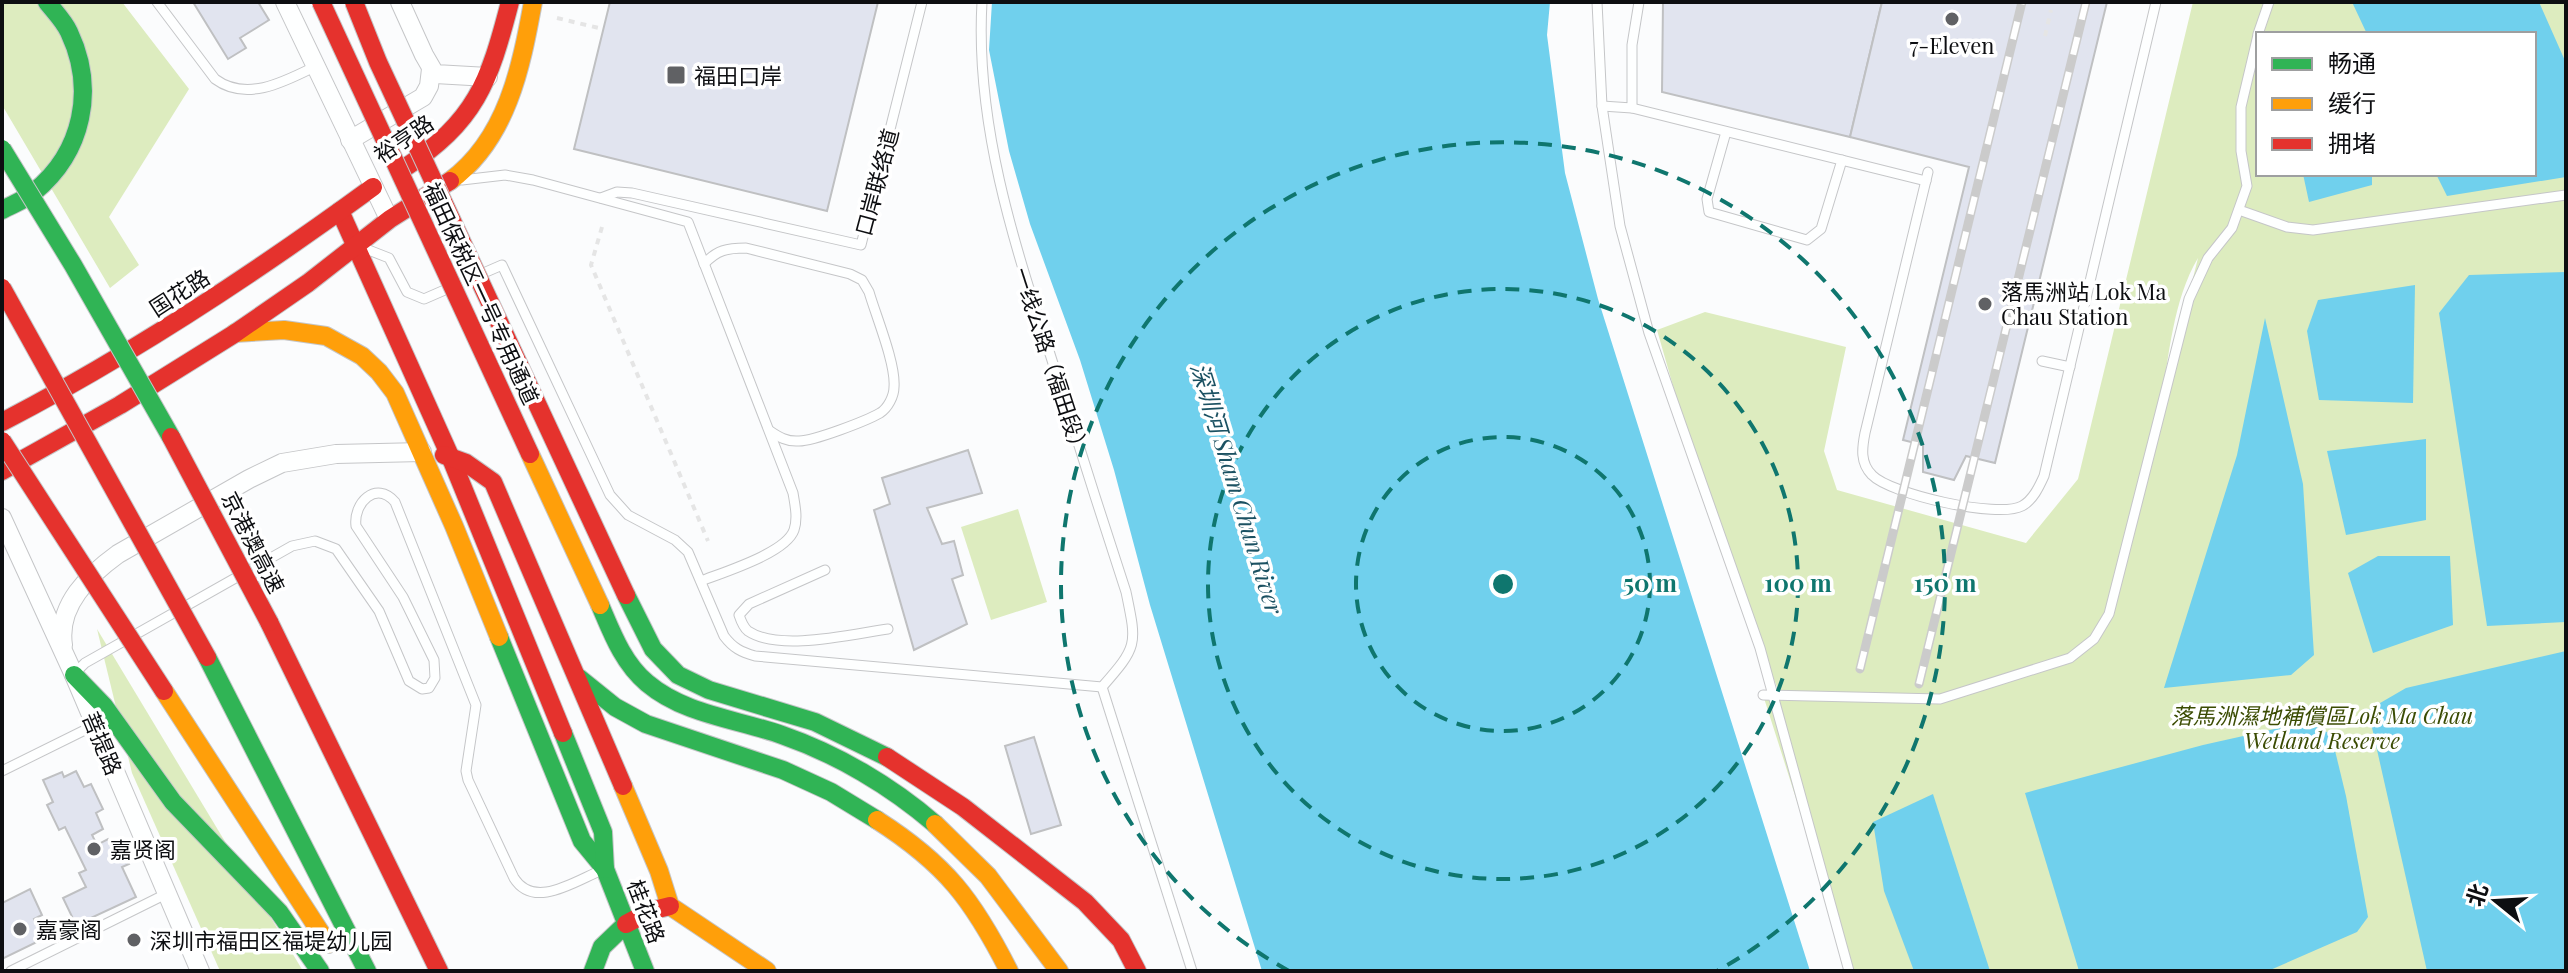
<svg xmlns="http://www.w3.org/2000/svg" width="2568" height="973" viewBox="0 0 2568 973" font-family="'Playfair Display','Noto Sans SC',serif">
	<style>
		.green { fill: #ddecbf; fill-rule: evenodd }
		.water { fill: #70d0ed }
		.building { fill: #e1e4ef; stroke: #bfc0c2; stroke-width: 2 }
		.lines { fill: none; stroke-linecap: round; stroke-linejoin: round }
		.lane-casing { stroke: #c5c6c8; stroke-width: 11 }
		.street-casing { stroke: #c5c6c8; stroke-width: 20 }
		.fast-casing { stroke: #c5c6c8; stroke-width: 20 }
		.slow-casing { stroke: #c5c6c8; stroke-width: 20 }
		.jam-casing { stroke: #c5c6c8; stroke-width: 20 }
		.path { stroke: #e5e5e5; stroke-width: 4; stroke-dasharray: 6 6; stroke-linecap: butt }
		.lane { stroke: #feffff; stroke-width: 9 }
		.street { stroke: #feffff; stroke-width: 18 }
		.fast { stroke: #30b455; stroke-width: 18 }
		.slow { stroke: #ff9f0a; stroke-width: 18 }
		.jam { stroke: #e5322d; stroke-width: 18 }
		.rail-casing { stroke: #cbcbcb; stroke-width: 9 }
		.rail { stroke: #fff; stroke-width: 6; stroke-dasharray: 18; stroke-linecap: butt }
		.fast-bridge-casing { stroke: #c5c6c8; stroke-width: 20; stroke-linecap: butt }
		.slow-bridge-casing { stroke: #c5c6c8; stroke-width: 20; stroke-linecap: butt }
		.jam-bridge-casing { stroke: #c5c6c8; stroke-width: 20; stroke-linecap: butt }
		.fast-bridge { stroke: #30b455; stroke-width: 18 }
		.slow-bridge { stroke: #ff9f0a; stroke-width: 18 }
		.jam-bridge { stroke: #e5322d; stroke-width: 18 }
		.ring { fill: none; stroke: #0f766e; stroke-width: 4; stroke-dasharray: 14 10 }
		.poi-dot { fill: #606164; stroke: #fff; stroke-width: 3 }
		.labels { text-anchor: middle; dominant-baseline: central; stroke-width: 7; stroke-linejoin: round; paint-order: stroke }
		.poi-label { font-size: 22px; fill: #0d0e11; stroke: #fff; text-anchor: start }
		.street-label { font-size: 22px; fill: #0d0e11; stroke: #fff }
		.park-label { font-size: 22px; font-style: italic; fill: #3b4c03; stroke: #fff }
		.water-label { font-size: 24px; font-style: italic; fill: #1b5162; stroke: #fff }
		.centre { fill: #0f766e; stroke: #fff; stroke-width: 4 }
		.ring-label { font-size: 24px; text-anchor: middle; font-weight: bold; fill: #0f766e; stroke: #fff; stroke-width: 7; stroke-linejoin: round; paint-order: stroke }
	</style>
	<rect width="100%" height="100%" fill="#fbfcfd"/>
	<g class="green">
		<path d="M2,2H122L189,89L109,217L139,265L110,288L2,105Z"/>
		<path d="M2193,2H2566V971H1851L1763,695L1780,694L1720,550L1657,330L1705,312L1846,347L1824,451L1837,490L2026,543L2078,479ZM2258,34H2534V174H2258ZM2198,258L2162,403H2161C2169,356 2173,300 2198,258Z"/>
		<path d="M1018,509L1047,602L991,620L961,527Z"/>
		<path d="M97,629L303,971H220L132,773Z"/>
	</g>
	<g class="water">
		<path d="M992,2H1550L1547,35L1565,173L1598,299L1810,971H1262L1150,605L1114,470L1080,360L1030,224L1009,151L989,50Z"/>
		<path d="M2352,2H2539L2566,63V177L2447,196L2436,174H2534V34H2367Z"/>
		<path d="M2303,174H2372V185L2309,202Z"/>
		<path d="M2566,272V622L2487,626L2439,313L2469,275Z"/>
		<path d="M2415,285L2413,403L2319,400L2307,331L2318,300Z"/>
		<path d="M2265,318L2303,484L2314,655L2291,675L2164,688L2237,455Z"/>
		<path d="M2426,439V520L2346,535L2327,451Z"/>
		<path d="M2378,556H2450L2453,625L2373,653L2348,573Z"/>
		<path d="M2566,651V971H2427L2368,710L2406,688Z"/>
		<path d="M2306,722L2331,734L2346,796L2368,917L2357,932L2268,971H2079L2025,793L2203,745Z"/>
		<path d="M1933,794L1990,971H1914L1884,891L1873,822Z"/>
	</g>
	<g class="building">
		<path d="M193,2H258L269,20L240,38L246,48L228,59Z"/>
		<path d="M610,2H878L827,211L574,149Z"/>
		<path d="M1663,2H1882L1850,137L1662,92Z"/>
		<path d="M1882,2H2107L1995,463L1966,456L1954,480L1923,472V445L1903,440L1969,167L1850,137Z"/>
		<path d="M968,450L982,493L927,508L942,544L954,541L963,575L952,579L967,624L914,650L874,510L890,504L882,478Z"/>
		<path d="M1034,737L1061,825L1031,834L1005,746Z"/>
		<path d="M76,771L84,787L91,784L103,809L96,813L103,829L92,835L97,845L108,839L116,855L123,852L129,864L122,867L136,897L76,925L63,898L86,887L79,873L86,870L65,827L59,830L47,805L53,802L43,780L62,772L64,777Z"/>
		<path d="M30,889L42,915L34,919L43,939L2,959V903Z"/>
	</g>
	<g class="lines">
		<g class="lane-casing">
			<g id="lane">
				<path d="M157,2L215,79C246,102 284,82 314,67"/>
				<path d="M1597,2L1602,106L1620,226L1649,333L1760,648L1849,971"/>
				<path d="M2258,34L2269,2"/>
				<path d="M1602,106L1632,108V45L1639,2"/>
				<path d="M1632,108L1926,181"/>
				<path d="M1726,132L1707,199L1709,212L1807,240L1821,229L1842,160"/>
				<path d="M1928,172L1865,433C1862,448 1860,463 1872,475C1890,494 1998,519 2022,506C2033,500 2039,487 2044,476L2156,2"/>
				<path d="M462,180L505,175L533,180L688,222L793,493C795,505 798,518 794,530C786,553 724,572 701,581"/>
				<path d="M601,198L617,192L632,193L861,245L922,2"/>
				<path d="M2239,210L2287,227L2313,230L2566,195"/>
				<path d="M361,247L389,258L407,292L424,299L502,265L610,495L628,515L675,540L688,552L724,636C733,648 741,652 755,656L1102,687C1138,646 1137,645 1126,592C1100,513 1075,433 1050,354C1013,240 975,123 982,2"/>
				<path d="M704,264C717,250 727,248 746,248L850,274L862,280L869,292C876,316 896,364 894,387C894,396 888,408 880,413C866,421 814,441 799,441C787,442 779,437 770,431"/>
				<path d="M2042,361L2070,367"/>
				<path d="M825,570L749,604L739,615C741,621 743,627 748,631C779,652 852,634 888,629"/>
				<path d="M78,670L85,663L292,546L315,541L336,549L379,611L409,681L422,689L429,688L435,678L434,660L403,597L356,526C353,503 376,480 395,502L476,705L466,771L468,780L514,878C534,910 575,881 602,870"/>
				<path d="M1102,687L1192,971"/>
				<path d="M1763,695L1940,699L2070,658L2094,639L2109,614L2189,299L2208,258L2232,228L2247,186L2241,151V107L2258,35"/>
				<path d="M2,771L95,725"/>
				<path d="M11,971L168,893"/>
			</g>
		</g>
		<g class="street-casing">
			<g id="street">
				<path d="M285,2L389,219"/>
				<path d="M400,2L424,55L435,74L488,77"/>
				<path d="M350,140L423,97L429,86L431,69"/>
				<path d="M2,518L74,675L200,971"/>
				<path d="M63,645C57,605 89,575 118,554L249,479L282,463L336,454L422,452"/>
			</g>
		</g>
		<g class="fast-casing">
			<g id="fast">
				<path d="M2,210C13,204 25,200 34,192C83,152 96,89 69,32C64,21 54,11 47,2"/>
				<path d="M626,595L653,649L678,675L709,690L815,722L887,757"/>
				<path d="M600,605C612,633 623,663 647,683C685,715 737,719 782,735C837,754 891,786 935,824"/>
				<path d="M499,637L582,841L605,869L645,971"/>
				<path d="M207,657L367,971"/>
				<path d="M74,675L104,706L173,802L279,912L320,971"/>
				<path d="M579,678L615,707L646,724L783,770L831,792L877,820"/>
				<path d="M563,733L603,832L605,869"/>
				<path d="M593,971L602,947L626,924"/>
			</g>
		</g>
		<g class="slow-casing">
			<g id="slow">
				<path d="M450,181C507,139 521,68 533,2"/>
				<path d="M235,333L284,330L326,336L362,356L379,372L395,393L454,526L499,637"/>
				<path d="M164,691L328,944"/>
				<path d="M623,786L659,871L670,906L767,971"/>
				<path d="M877,820C946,864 973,900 1009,971"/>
				<path d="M935,824L988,876L1059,971"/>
			</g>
		</g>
		<g class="jam-casing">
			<g id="jam">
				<path d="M403,169C476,121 489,83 510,2"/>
				<path d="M340,211L450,456L563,733"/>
				<path d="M2,422C133,354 254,274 373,187"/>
				<path d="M444,455L466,463L493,482L623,786"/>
				<path d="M2,471L120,405L234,334L308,283L390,219L450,181"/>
				<path d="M269,622L439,971"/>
				<path d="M887,757L963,807L1085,902L1121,940L1137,971"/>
				<path d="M626,924L650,911L670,906"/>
			</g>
		</g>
		<g class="path">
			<path d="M557,18L603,29"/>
			<path d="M2045,36L2051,10"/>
			<path d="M602,227L591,265L708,541"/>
		</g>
		<use href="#lane" class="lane"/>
		<use href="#street" class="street"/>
		<use href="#fast" class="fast"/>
		<use href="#slow" class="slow"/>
		<use href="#jam" class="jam"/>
		<g class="rail-casing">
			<g id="rail">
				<path d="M1860,669L2022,2"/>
				<path d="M1919,684L2086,2"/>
			</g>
		</g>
		<use href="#rail" class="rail"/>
		<g class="fast-bridge-casing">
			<path id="fast-bridge" d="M2,149L73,265L171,437"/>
		</g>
		<g class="slow-bridge-casing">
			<path id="slow-bridge" d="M530,454L600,605"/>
		</g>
		<g class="jam-bridge-casing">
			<g id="jam-bridge">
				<path d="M321,2L530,454"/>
				<path d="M354,2L378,62L626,595"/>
				<path d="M2,288L207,657"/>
				<path d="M171,437L269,622"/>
				<path d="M2,441L164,691"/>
			</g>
		</g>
		<use href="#fast-bridge" class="fast-bridge"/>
		<use href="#slow-bridge" class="slow-bridge"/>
		<use href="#jam-bridge" class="jam-bridge"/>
	</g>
	<g class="ring">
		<circle cx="1503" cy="584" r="147"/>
		<circle cx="1503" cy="584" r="295"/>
		<path d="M1289 971A442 442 0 1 1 1717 971"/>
	</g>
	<g class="poi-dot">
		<circle cx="1952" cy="19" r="8"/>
		<rect x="666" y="65" width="20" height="20" rx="4"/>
		<circle cx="1985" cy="304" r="8"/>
		<circle cx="94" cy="849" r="8"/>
		<circle cx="20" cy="929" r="8"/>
		<circle cx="134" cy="940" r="8"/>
	</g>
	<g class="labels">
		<g class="poi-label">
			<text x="1952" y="45" text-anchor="middle">7-Eleven</text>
			<text x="694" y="75">福田口岸</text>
			<text x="2001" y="291">落馬洲站 Lok Ma<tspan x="2001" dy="25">Chau Station</tspan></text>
			<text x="110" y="849">嘉贤阁</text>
			<text x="36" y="929">嘉豪阁</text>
			<text x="150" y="940">深圳市福田区福堤幼儿园</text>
		</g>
		<g class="street-label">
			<text transform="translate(403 138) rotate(-34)">裕亨路</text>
			<text transform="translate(876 182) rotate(-75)">口岸联络道</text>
			<text transform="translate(179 292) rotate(-33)">国花路</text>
			<text transform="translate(482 293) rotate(65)">福田保税区一号专用通道</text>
			<text transform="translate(1052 362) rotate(72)">一线公路（福田段）</text>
			<text transform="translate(254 542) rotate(63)">京港澳高速</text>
			<text transform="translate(103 743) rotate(67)">菩提路</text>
			<text transform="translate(647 911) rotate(69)">桂花路</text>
		</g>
		<g class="park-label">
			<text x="2322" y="715">落馬洲濕地補償區Lok Ma Chau<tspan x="2322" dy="25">Wetland Reserve</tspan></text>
		</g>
		<g class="water-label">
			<text transform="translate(1238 488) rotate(73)">深圳河 Sham Chun River</text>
		</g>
	</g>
	<circle cx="1503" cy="584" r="12" class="centre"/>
	<g class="ring-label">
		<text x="1650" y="592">50 m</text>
		<text x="1798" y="592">100 m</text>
		<text x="1945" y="592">150 m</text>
	</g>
	<rect width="2568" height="973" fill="none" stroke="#0d0e11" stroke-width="8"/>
	<rect x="2256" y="32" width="280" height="144" fill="#ffffff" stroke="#9e9fa0" stroke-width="2"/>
	<rect x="2272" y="58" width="40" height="12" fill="#30b455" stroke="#9e9fa0" stroke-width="2"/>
	<text x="2328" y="72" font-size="24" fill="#0d0e11">畅通</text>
	<rect x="2272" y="98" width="40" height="12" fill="#ff9f0a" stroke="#9e9fa0" stroke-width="2"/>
	<text x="2328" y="112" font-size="24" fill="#0d0e11">缓行</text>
	<rect x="2272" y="138" width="40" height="12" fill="#e5322d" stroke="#9e9fa0" stroke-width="2"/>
	<text x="2328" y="152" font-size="24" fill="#0d0e11">拥堵</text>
	<g transform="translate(2496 901) rotate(288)" stroke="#ffffff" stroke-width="6" paint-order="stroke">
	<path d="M0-6L14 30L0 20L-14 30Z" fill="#0d0e11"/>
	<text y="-12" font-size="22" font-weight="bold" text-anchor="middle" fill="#0d0e11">北</text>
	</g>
</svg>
